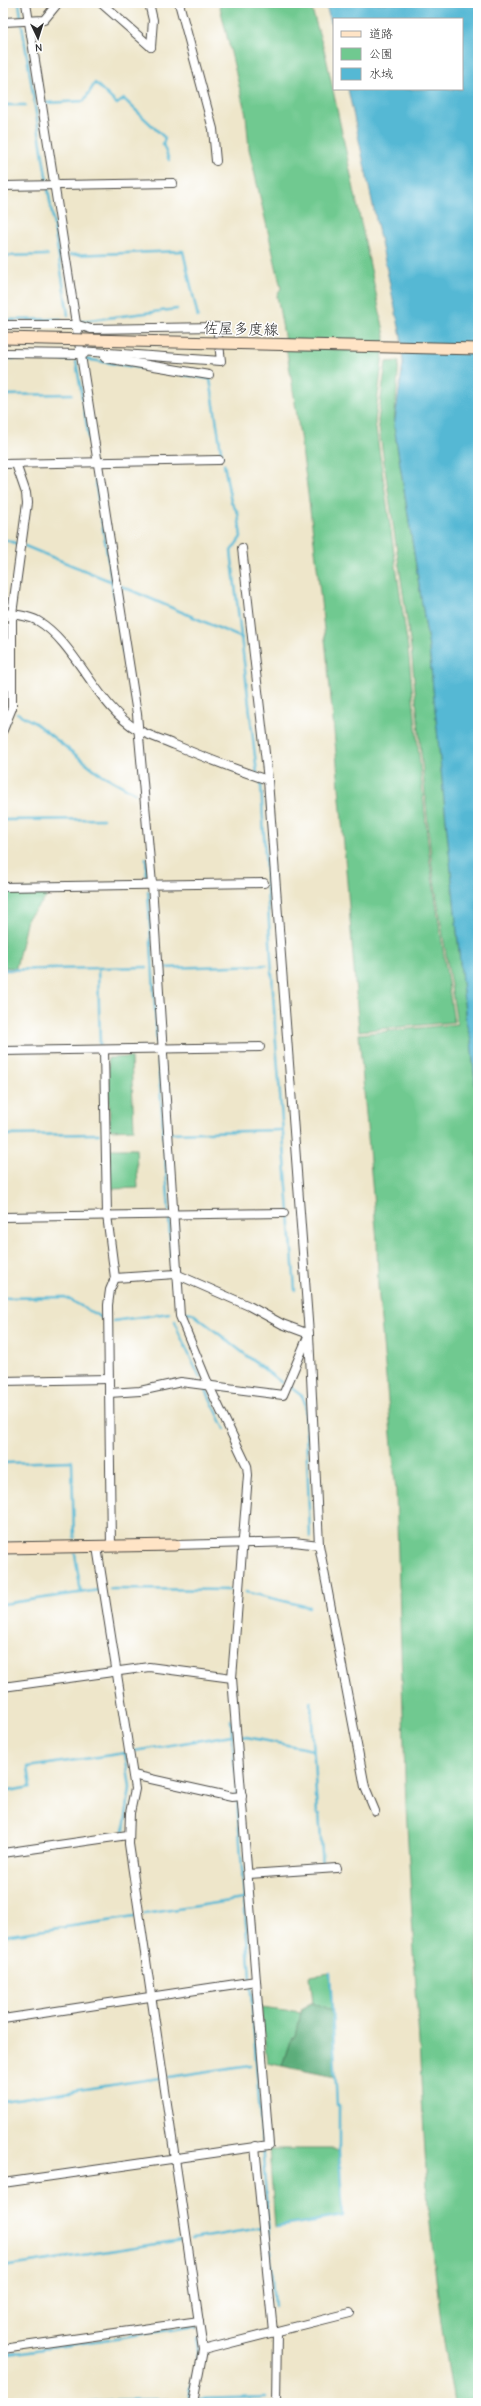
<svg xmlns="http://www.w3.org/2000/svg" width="481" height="2406" viewBox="0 0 481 2406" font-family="'Comic Neue','Klee One',sans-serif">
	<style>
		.green { fill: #70c990; stroke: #4e7a5e }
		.forest { fill: #5cad7a; stroke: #446c52 }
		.water { fill: #55b8d4; stroke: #407280 }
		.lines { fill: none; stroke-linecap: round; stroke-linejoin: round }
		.stream { stroke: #55b8d4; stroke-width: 2.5 }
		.street-casing { stroke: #484743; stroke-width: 10 }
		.secondary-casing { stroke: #484743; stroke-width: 13 }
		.street { stroke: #fff; stroke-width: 8 }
		.secondary { stroke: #ffe4c6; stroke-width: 11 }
		.secondary-bridge-casing { stroke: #484743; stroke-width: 13; stroke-linecap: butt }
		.secondary-bridge { stroke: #ffe4c6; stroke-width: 11 }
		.labels { text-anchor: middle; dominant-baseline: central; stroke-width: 3; stroke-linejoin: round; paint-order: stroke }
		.street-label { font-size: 15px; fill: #2b2b2b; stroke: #fff }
	</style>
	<rect width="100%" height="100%" fill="#fff"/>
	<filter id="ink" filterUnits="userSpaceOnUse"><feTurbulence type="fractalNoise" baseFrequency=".025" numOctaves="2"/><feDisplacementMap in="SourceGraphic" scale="8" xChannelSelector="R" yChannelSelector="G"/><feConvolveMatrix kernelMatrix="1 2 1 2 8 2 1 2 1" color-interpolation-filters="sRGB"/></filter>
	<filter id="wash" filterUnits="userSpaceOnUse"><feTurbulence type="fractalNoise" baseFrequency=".012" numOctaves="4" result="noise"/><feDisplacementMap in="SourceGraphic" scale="16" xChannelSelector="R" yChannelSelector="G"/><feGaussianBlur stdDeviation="0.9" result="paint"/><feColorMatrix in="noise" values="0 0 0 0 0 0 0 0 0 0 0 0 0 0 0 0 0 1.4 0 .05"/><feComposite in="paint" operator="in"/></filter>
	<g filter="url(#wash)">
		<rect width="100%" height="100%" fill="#eee6ca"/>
		<g class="green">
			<path d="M219,3H310L326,57L385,336L375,422L408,648L430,863L454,1022L359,1031C339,785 322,538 277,296L281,288L249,149L246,115Z"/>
			<path d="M399,361L394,427L429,648L466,1022L471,1040L478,1113V2403H454L441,2323L428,2206L406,1807L396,1492L378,1286L377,1241L359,1034L457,1024L432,867L411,648L378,421L386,362Z"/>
			<path d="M47,889L46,898L27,919L16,968L3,967V891Z"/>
			<path d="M131,1057L134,1129L110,1130L108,1058Z"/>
			<path d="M109,1149H136L138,1188L110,1189Z"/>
			<path d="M330,1973L332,2011L313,2002L310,1976Z"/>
			<path d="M261,2008L301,2013L296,2036L290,2041L282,2066L267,2063Z"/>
			<path d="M269,2149H334L339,2152L343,2216L275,2227Z"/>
		</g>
		<path class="forest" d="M313,2002L332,2011L336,2077L282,2066L290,2041L296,2036L302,2008Z"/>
		<path class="water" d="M325,3H478V1113L471,1040L466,1022L429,648L394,426L403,364L401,336L348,89H462V19H334V32Z"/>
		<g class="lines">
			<g class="stream">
				<path d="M19,3L21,17"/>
				<path d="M22,25L47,182"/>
				<path d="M46,103L84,101L95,83L117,104L124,99L165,138L163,144L169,160"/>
				<path d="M3,105H25"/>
				<path d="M48,189L68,315"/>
				<path d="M70,255L183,251L198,317"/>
				<path d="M3,256L48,255"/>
				<path d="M3,320L61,319"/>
				<path d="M82,321L177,309"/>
				<path d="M3,358L71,360"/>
				<path d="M85,359L210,379L222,457"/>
				<path d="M76,361L92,458"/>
				<path d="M3,395L72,394"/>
				<path d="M224,464L231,502L238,513L241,537L231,551L257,773"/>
				<path d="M93,468L124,657"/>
				<path d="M3,539L18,544"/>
				<path d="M25,546L110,581"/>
				<path d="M121,586L242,638"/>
				<path d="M3,708H5"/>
				<path d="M17,713L35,723L99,773L135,793"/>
				<path d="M261,785L276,1043L295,1290"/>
				<path d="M3,820L103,819"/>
				<path d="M146,858L147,881"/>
				<path d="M148,891L157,1044"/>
				<path d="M98,968L100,1045"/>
				<path d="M162,968L267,965"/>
				<path d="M3,970L147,967"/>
				<path d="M158,1058L169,1211"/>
				<path d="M169,1133L282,1130"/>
				<path d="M3,1135L99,1134"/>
				<path d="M169,1218L171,1260"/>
				<path d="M3,1298L65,1297L104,1319"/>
				<path d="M184,1312L192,1313L282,1383"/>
				<path d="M113,1321L169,1313"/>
				<path d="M175,1321L178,1331L200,1378"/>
				<path d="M290,1387L302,1396L305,1403L310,1537"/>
				<path d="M206,1390L225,1429"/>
				<path d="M3,1463L72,1461L74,1538"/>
				<path d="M75,1554L81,1593"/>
				<path d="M110,1589L236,1590"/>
				<path d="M246,1592L309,1607"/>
				<path d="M3,1604L99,1590"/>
				<path d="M311,1702L317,1814H319L323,1866"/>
				<path d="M231,1720C245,1916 261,2111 274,2306"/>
				<path d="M241,1736L313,1750"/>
				<path d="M134,1751L232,1735"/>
				<path d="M3,1792L31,1787L28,1767L125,1753L130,1788L124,1830"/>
				<path d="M144,1914L243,1899"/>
				<path d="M3,1936L135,1917"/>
				<path d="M169,2077L250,2065"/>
				<path d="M3,2101L159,2078"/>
				<path d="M277,2227L343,2216L339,2152V2105H337L330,1973"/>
				<path d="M192,2239L261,2228"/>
				<path d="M3,2267L182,2240"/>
				<path d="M3,2355L196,2326V2328"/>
				<path d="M197,2399L266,2397"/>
				<path d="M89,2403L110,2400L189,2399L199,2350L197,2339"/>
			</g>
		</g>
	</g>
	<g filter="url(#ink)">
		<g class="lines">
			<g class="street-casing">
				<g id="street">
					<path d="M101,3L151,47"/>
					<path d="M149,3L153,20L151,47"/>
					<path d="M179,3L213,129L216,161"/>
					<path d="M3,22L44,20L58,3"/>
					<path d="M3,186L173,183"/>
					<path d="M3,325H78L91,329L217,327L221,361L80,351"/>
					<path d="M3,353L84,354"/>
					<path d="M105,358L209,375"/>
					<path d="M3,464L219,460"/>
					<path d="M242,548L268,780L309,1334L319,1545L365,1787L375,1811"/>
					<path d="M3,613C14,614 29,616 38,621C76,643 97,707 138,730C150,736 163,740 175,745C206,758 236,770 268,780"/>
					<path d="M3,730L12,708V614L27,503L26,493L16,464"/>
					<path d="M3,887L264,883"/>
					<path d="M104,1050L107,1215L115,1278L110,1290L108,1305L111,1547"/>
					<path d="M3,1051L260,1047"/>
					<path d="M3,1217L284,1213"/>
					<path d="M3,1381L108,1379"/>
					<path d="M109,1393L140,1391L181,1382L283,1395L309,1334L282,1324L249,1306L176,1274L115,1278"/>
					<path d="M175,1545L294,1542L319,1545"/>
					<path d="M97,1547L135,1789L130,1813L129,1844L203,2350L193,2403"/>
					<path d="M3,1687L149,1667L232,1678"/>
					<path d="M133,1775L232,1797L242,1796"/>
					<path d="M3,1853L128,1835"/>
					<path d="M248,1874L337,1868"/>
					<path d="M3,2019L256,1981"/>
					<path d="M255,2146L273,2332"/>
					<path d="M3,2183L269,2145L232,1678L248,1475L247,1466L209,1386L180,1316L152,884L137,714L26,3"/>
					<path d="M3,2349L199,2321"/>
					<path d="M203,2350L350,2313"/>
					<path d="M276,2403L277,2331"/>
				</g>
			</g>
			<g class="secondary-casing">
				<path id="secondary" d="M3,1548L175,1545"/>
			</g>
			<use href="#street" class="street"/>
			<use href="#secondary" class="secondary"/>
			<g class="secondary-bridge-casing">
				<path id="secondary-bridge" d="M3,338L478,349"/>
			</g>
			<use href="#secondary-bridge" class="secondary-bridge"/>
		</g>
	</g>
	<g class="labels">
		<g class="street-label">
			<text transform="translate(241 329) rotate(1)">佐屋多度線</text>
		</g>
	</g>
	<rect width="481" height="2406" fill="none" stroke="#fff" stroke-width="16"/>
	<rect x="333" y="18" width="130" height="72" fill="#ffffff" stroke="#aaaaaa"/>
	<rect x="341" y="31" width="20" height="6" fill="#ffe4c6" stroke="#aaaaaa"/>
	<text x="369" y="38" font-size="12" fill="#2b2b2b">道路</text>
	<rect x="341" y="48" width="20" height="12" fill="#70c990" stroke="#aaaaaa"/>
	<text x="369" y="58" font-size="12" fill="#2b2b2b">公園</text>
	<rect x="341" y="68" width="20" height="12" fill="#55b8d4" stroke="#aaaaaa"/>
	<text x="369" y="78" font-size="12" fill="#2b2b2b">水域</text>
	<g transform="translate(38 38) rotate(176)" stroke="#ffffff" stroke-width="3" paint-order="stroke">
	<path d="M0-3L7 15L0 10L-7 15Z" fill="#2b2b2b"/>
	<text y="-6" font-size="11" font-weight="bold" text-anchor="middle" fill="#2b2b2b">N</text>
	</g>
</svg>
